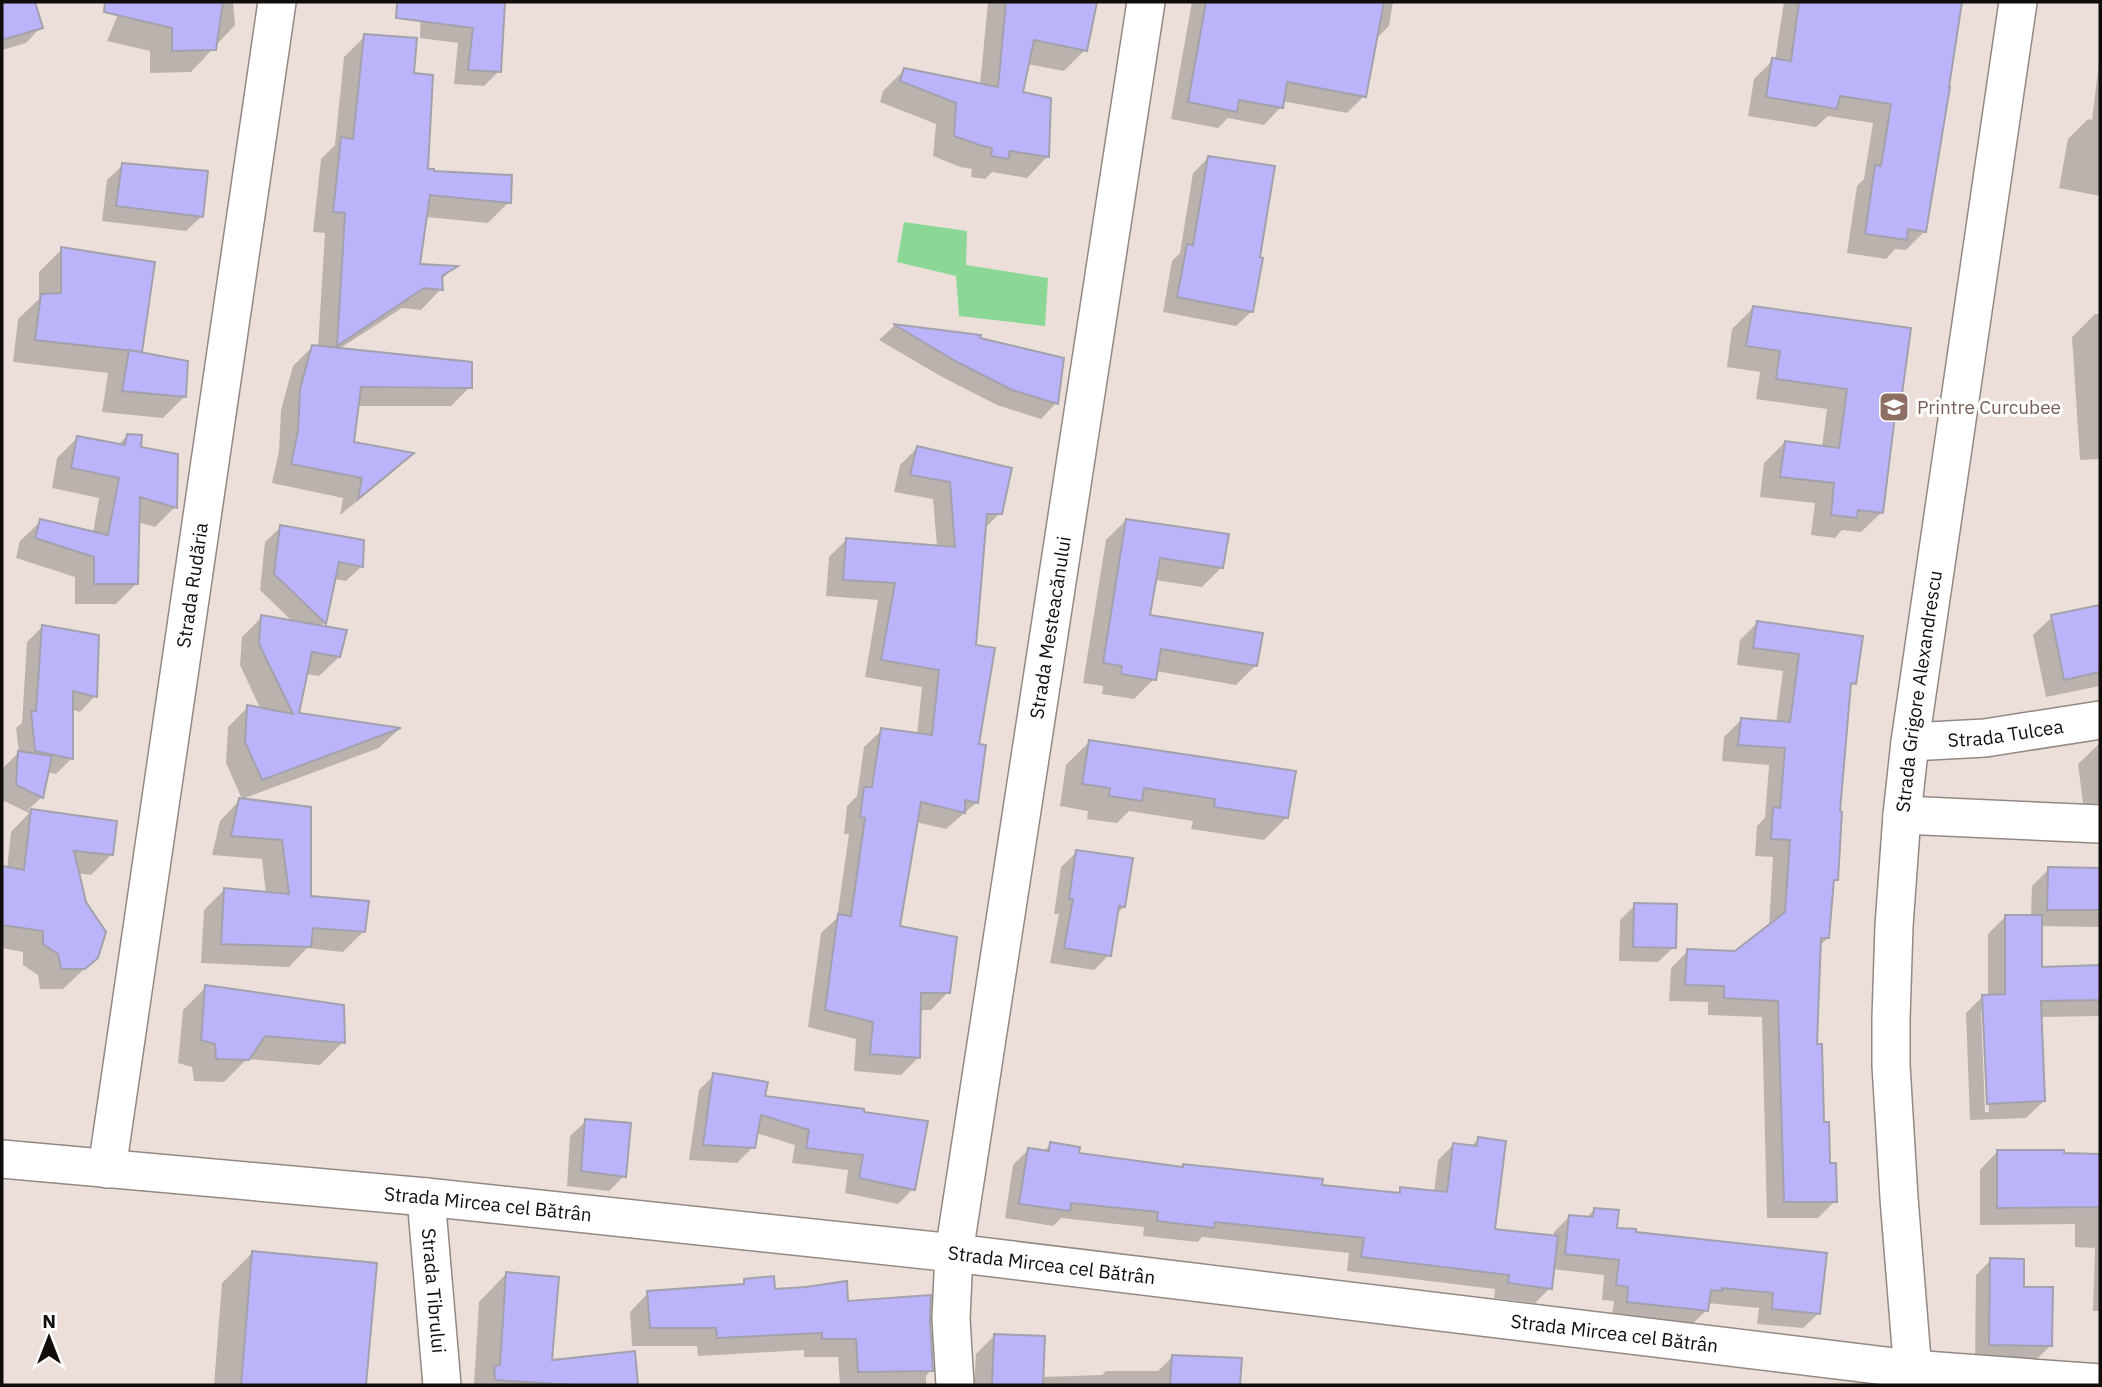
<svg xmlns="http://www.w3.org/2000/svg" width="2102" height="1387" viewBox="0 0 2102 1387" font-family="'IBM Plex Sans',sans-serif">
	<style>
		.green { fill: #8bd896 }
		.shadow { fill: #0003; fill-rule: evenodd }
		.building { fill: #bbb4fa; stroke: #a2a1ad; stroke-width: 2 }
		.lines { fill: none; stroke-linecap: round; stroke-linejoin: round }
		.minor-casing { stroke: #948883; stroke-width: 40 }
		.minor { stroke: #fff; stroke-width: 37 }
		.labels { text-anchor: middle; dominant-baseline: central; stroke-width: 6; stroke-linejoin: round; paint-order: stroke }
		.education-label { font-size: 19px; fill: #785e54; stroke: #fff; text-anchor: start }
		.street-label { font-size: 19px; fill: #110d0b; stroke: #fff }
	</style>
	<rect width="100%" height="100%" fill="#ecdfd9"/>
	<path class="green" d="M904,222L967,231L966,265L1048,278L1045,326L959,316L956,276L897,262Z"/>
	<g class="shadow">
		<path d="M2,2H34L41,27L26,43L2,50Z"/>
		<path d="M123,2H233L235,25L191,72L150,73V51L107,41Z"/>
		<path d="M423,2H503L499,71L484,86L454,84L458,43L420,38L421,4Z"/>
		<path d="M988,2H1095L1085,50L1064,71L1027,64L1021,94L1047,157L1027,178L992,172L985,179L971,177L972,169L960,167L933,156L936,124L880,102L883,91L904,70L980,85Z"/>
		<path d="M1192,2H1393L1389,26L1375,40L1364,96L1347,113L1282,101L1281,107L1264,125L1228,118L1218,128L1171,119Z"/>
		<path d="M1784,2H1959L1925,231L1906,250L1895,249L1886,259L1847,253L1857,186L1864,179L1873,123L1828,116L1816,127L1748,116L1754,79L1773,60H1775Z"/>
		<path d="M365,36L412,75L426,171L509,202L488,223L426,217L418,265L454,267L441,280V289L421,310L402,308L339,349L470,387L451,406H357L352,443L411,454L393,472L340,515L343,498L272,483L279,451L281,410L293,366L312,347H318L325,233L313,232L321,159L335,145L344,57Z"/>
		<path d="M2100,54V196L2059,188L2068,139L2088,119L2092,120Z"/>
		<path d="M1208,158L1252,311L1236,326L1163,312L1172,261L1180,253L1193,173Z"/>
		<path d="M123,165L202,216L186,231L102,221L107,180Z"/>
		<path d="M62,249L140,351L137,354L185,396L163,418L102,412L108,373L13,362L18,319L39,299V272Z"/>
		<path d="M1753,308L1897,415L1893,419L1882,512L1861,532L1842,530L1835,538L1811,535L1815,503L1760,497L1764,463L1785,442L1822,447L1827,409L1756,399L1760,372L1727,367L1732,329Z"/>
		<path d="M2095,314H2100V459L2080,460L2072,337Z"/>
		<path d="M894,326L979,336L978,339L1056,403L1041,419L997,405L942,377L879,340Z"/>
		<path d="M128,435L140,449L175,507L155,527L138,522L136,584L116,604H75V577L16,558L20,541L41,521L93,533L99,498L52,488L57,458L77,438L118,445Z"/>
		<path d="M918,447L1000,513L984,529L974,647L977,745L984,746L976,803L946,829L916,822L898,927L948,992L931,1010H919L918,1058L901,1075L854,1071L856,1039L808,1027L821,933L837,918L849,834H844L847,806L857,796L864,747L882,730L917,735L922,687L865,677L878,600L826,596L829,557L847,539L937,547L933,499L894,492L900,465Z"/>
		<path d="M1126,520L1222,567L1202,587L1154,580L1148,616L1256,665L1236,685L1156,671L1154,679L1134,699L1102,694L1103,686L1083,683L1106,540Z"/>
		<path d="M281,527L362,566L346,581L334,579L324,623L320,627L339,657L319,676L306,674L297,715L398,730L379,748L242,799L226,763L228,727L248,707L261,710L240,665L242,637L262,617L293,622L260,590L265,542Z"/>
		<path d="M2100,606V686L2046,697L2033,635L2052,617Z"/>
		<path d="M1757,623L1854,683L1849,688L1838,813L1836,879L1832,884L1828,938L1819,946L1815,1046L1822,1124L1835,1201L1818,1218H1767L1762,1017L1708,1015V1002L1669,1001L1671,968L1688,951L1736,953L1769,927L1773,857L1755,856L1757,826L1765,818L1769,765L1722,761L1724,737L1741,720L1776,723L1783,671L1737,665L1740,640Z"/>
		<path d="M42,627L95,696L80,712L71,709V759L56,774L47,772L42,797L28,810L115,822L112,854L91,875L77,873L97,957L63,989H40L38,975L23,965V952L2,948V868L7,869L11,832L29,813L2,800L3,768L19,752L16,728L22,723L27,642Z"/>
		<path d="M1089,742L1287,817L1264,840L1191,829L1193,821L1129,811L1117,823L1087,819L1088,811L1060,806L1066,765Z"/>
		<path d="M2100,743V818H2085L2078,764Z"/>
		<path d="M240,800L309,809V898L363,932L343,952L307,948L289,967L201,963L204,910L224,890L266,894L262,859L212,855L220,821Z"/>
		<path d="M1077,852L1124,907L1116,914L1109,955L1094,970L1050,963L1059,914H1054L1061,867Z"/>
		<path d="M2049,869L2100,870V927L2040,926V969L2100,967V1016L2040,1017L2044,1101L2026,1118L1970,1120L1966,1013L1983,996H1988V934L2005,917H2031L2032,886ZM1981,1010H1985L1989,1112H1985Z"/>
		<path d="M1635,905L1674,947L1658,962L1619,961L1620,920Z"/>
		<path d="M206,987L343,1042L320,1065L247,1059L224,1082L194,1081L192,1067L178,1063L183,1010Z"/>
		<path d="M714,1075L763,1097L862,1110L913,1189L898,1204L845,1193L848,1170L792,1163L795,1145L756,1133L753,1147L737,1163L689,1160L699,1090Z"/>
		<path d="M586,1121L624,1176L609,1191L567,1186L570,1136Z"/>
		<path d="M1478,1139L1493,1231L1554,1238V1232L1570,1216L1586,1218L1595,1209L1615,1229L1634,1234L1825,1254L1819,1313L1803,1328L1757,1324L1759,1308L1707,1303V1310L1691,1325L1612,1317L1614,1301L1602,1300L1604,1275L1552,1269L1550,1288L1535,1303L1494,1298L1495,1289L1347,1271L1349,1253L1202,1237L1198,1242L1143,1236L1144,1227L1061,1218L1053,1226L1005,1218L1013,1165L1028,1150L1043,1152L1051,1144L1077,1155L1181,1169L1184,1166L1320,1187L1395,1195L1401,1189L1434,1193L1438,1160L1453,1145L1471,1147Z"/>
		<path d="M1997,1152L2100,1156V1311H2093L2095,1248L2075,1247V1224L1980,1225V1170Z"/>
		<path d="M252,1253L375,1264L364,1385H214L222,1283Z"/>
		<path d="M1991,1260L2022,1288L2050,1346L2035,1361L1975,1360L1976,1275Z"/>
		<path d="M506,1274L550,1362L633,1353L636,1385H474L479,1302Z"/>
		<path d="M745,1281L774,1291L846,1302L931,1370L926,1376V1385H840L838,1357H804V1350L698,1356L697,1346H632L630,1312L648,1293L739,1286Z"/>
		<path d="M994,1336L1042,1377L1102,1375L1106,1371H1158L1173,1356L1240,1360L1239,1385H974L976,1354Z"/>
	</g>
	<g class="building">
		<path d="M2,2H35L43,28L2,40Z"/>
		<path d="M105,2H223L216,50L172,51V28L104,12Z"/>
		<path d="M397,2H505L501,72L468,70L473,28L396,18Z"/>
		<path d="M1006,2H1097L1087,51L1034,40L1023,92L1051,98L1049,157L1010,151L1008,159L991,156L992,148L982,146L954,136L956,103L900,81L904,68L998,87Z"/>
		<path d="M1206,2H1384L1366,97L1287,82L1283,108L1239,100L1237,112L1188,102Z"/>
		<path d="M1799,2H1962L1949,87H1950L1926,232L1908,229L1907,240L1865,234L1875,165L1881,166L1891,104L1840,96L1837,109L1766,97L1772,58L1791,61Z"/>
		<path d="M364,34L417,38L414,73L433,75L428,169H434V171L512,175L511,203L430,195L420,264L458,266L442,276L443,290L424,288L337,346L345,213L333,212L341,137L353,139Z"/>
		<path d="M1208,156L1275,166L1260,257L1263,258L1253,312L1177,297L1187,244L1193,245Z"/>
		<path d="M122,163L208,171L203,217L116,206Z"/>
		<path d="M61,247L155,262L142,352L35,340L41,294L61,293Z"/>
		<path d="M1753,306L1911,328L1899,416H1895L1883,513L1858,510L1857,518L1831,515L1834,483L1780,477L1785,441L1839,448L1847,389L1776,379L1780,351L1746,346Z"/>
		<path d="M893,324L981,335L980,338L1064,358L1058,404L1012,390L957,362Z"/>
		<path d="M312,345L472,362V388L361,387L354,442L414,453L358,499L362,478L291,464L298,431L300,389Z"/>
		<path d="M129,350L188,361L186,397L122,391Z"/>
		<path d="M127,434L142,435L141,447L178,454L177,508L140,497L138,584H94V557L35,538L40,519L108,535L119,478L71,468L77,436L125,445Z"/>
		<path d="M917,446L1012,468L1002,514H987L976,645L995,648L979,744L986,745L978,803L965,800V813L921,802L900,926L957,937L950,993H921L920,1058L870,1054L873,1022L825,1010L838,914L851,916L865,818L860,817L864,787H872L881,728L932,735L939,670L881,660L895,583L843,580L846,538L955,547L950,482L910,475Z"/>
		<path d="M1126,519L1229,534L1223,568L1160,558L1150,615L1263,633L1257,666L1161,649L1156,680L1121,674L1122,666L1103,663Z"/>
		<path d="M280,525L364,540L363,567L339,562L326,624L274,574Z"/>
		<path d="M2100,605V672L2064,680L2051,615Z"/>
		<path d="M261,615L347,630L340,657L312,652L299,713L401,728L262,780L245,742L247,705L293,714L259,644Z"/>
		<path d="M1757,621L1863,636L1856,684L1851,683L1840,811L1842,812L1838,880H1834L1829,938H1821L1817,1044H1822L1824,1122H1829L1830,1163H1836L1837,1202H1784L1778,1001L1724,998V986L1685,985L1687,949L1735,951L1785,912L1790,840L1771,839L1773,807L1780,808L1785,748L1738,745L1741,718L1790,722L1799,654L1753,648Z"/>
		<path d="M42,625L99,635L97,697L73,691V759L35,751L31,711H36Z"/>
		<path d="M1089,740L1296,771L1288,818L1214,807L1215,799L1144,788L1142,801L1109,796L1110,788L1082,784Z"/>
		<path d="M18,751L52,756L43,798L16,785Z"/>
		<path d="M239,798L311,807V896L369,901L365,932L313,928L311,947L221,944L224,888L289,894L282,840L231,836Z"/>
		<path d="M31,809L117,821L113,855L74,851L86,902L106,932L98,958L85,969H61L58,954L43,944V931L2,925V866L24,870Z"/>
		<path d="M1076,850L1133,858L1125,907L1119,906L1111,956L1064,948L1073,899H1069Z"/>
		<path d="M2048,867L2100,868V910H2047Z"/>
		<path d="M1634,903L1677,904L1676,948L1633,947Z"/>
		<path d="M2005,915H2042V967L2100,965V1000L2041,1001L2045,1101L1987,1104L1982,995L2005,994Z"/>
		<path d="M205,985L344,1005L345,1043L265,1036L249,1060L216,1059L215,1044L201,1040Z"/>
		<path d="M713,1073L768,1082L765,1096L864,1109V1112L928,1121L915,1190L859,1178L863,1155L806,1148L809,1130L761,1115L755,1148L703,1145Z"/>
		<path d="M585,1119L631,1123L626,1177L581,1171Z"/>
		<path d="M1478,1137L1506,1141L1495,1229L1558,1236L1552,1289L1508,1283L1509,1275L1361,1257L1364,1238L1215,1222L1214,1228L1157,1221L1158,1212L1071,1203L1070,1211L1019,1204L1028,1148L1049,1151L1050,1142L1080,1147L1079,1153L1183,1167V1164L1323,1179L1322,1185L1400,1193V1187L1447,1192L1453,1143L1477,1146Z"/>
		<path d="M1997,1150H2064V1153L2100,1154V1207L1997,1208Z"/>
		<path d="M1594,1208L1619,1210L1617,1228L1636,1229V1232L1827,1253L1820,1314L1772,1309L1773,1293L1722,1288V1291L1711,1290L1708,1311L1627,1302L1628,1287L1616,1285L1619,1260L1565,1254L1569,1215L1593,1217Z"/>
		<path d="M252,1251L377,1263L366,1385H241Z"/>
		<path d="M1990,1258L2024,1259V1287H2053L2052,1346L1989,1345Z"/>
		<path d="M506,1272L559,1277L552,1360L635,1351L638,1385H573L495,1380L494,1366L500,1365Z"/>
		<path d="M774,1276L775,1289L806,1287L847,1281L848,1301L931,1295L930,1320L933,1371L858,1372L856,1339H822V1333L717,1338L716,1328H650L647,1291L744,1284V1279Z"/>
		<path d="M994,1334L1045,1336L1043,1385H992Z"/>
		<path d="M1172,1355L1242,1358L1240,1385H1170Z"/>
	</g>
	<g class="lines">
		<g class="minor-casing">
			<g id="minor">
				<path id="s1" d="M1910,742L1985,738L2100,720"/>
				<path d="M1902,815L2100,824"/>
				<path id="s2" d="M2,1159L426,1197L954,1253L1911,1369L2100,1383"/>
				<path id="s3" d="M107,1169L277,2"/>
				<path id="s4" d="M426,1197L442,1385"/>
				<path id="s5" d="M955,1385L951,1319L954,1253L1146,2"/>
				<path id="s6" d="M1914,1385L1899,1198L1891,1065V1019L1894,926L1902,815L1910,742L2018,2"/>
			</g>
		</g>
		<use href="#minor" class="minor"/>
	</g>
	<defs>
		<g id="school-square" transform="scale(1.575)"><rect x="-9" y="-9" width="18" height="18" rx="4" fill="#8d6e63" stroke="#fff"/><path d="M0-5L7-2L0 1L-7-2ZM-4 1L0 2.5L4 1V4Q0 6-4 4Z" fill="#fff"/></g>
	</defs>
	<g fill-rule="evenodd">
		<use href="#school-square" x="1894" y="407"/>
	</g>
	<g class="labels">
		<g class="education-label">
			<text x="1917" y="407">Printre Curcubee</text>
		</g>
		<g class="street-label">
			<text stroke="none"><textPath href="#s3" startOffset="590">Strada Rudăria</textPath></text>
			<text stroke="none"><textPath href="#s5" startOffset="765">Strada Mesteacănului</textPath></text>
			<text stroke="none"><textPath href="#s6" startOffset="696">Strada Grigore Alexandrescu</textPath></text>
			<text stroke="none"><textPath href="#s1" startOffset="96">Strada Tulcea</textPath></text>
			<text stroke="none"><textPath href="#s2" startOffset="488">Strada Mircea cel Bătrân</textPath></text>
			<text stroke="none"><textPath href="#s2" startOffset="1055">Strada Mircea cel Bătrân</textPath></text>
			<text stroke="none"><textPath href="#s4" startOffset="94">Strada Tibrului</textPath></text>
			<text stroke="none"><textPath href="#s2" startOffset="1622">Strada Mircea cel Bătrân</textPath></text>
		</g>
	</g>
	<rect width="2102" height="1387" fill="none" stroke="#110d0b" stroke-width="7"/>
	<g transform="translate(49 1338)" stroke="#ffffff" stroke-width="5" paint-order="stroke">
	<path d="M0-5L12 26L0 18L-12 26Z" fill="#110d0b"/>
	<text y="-10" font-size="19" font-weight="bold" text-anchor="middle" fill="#110d0b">N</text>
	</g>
</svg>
